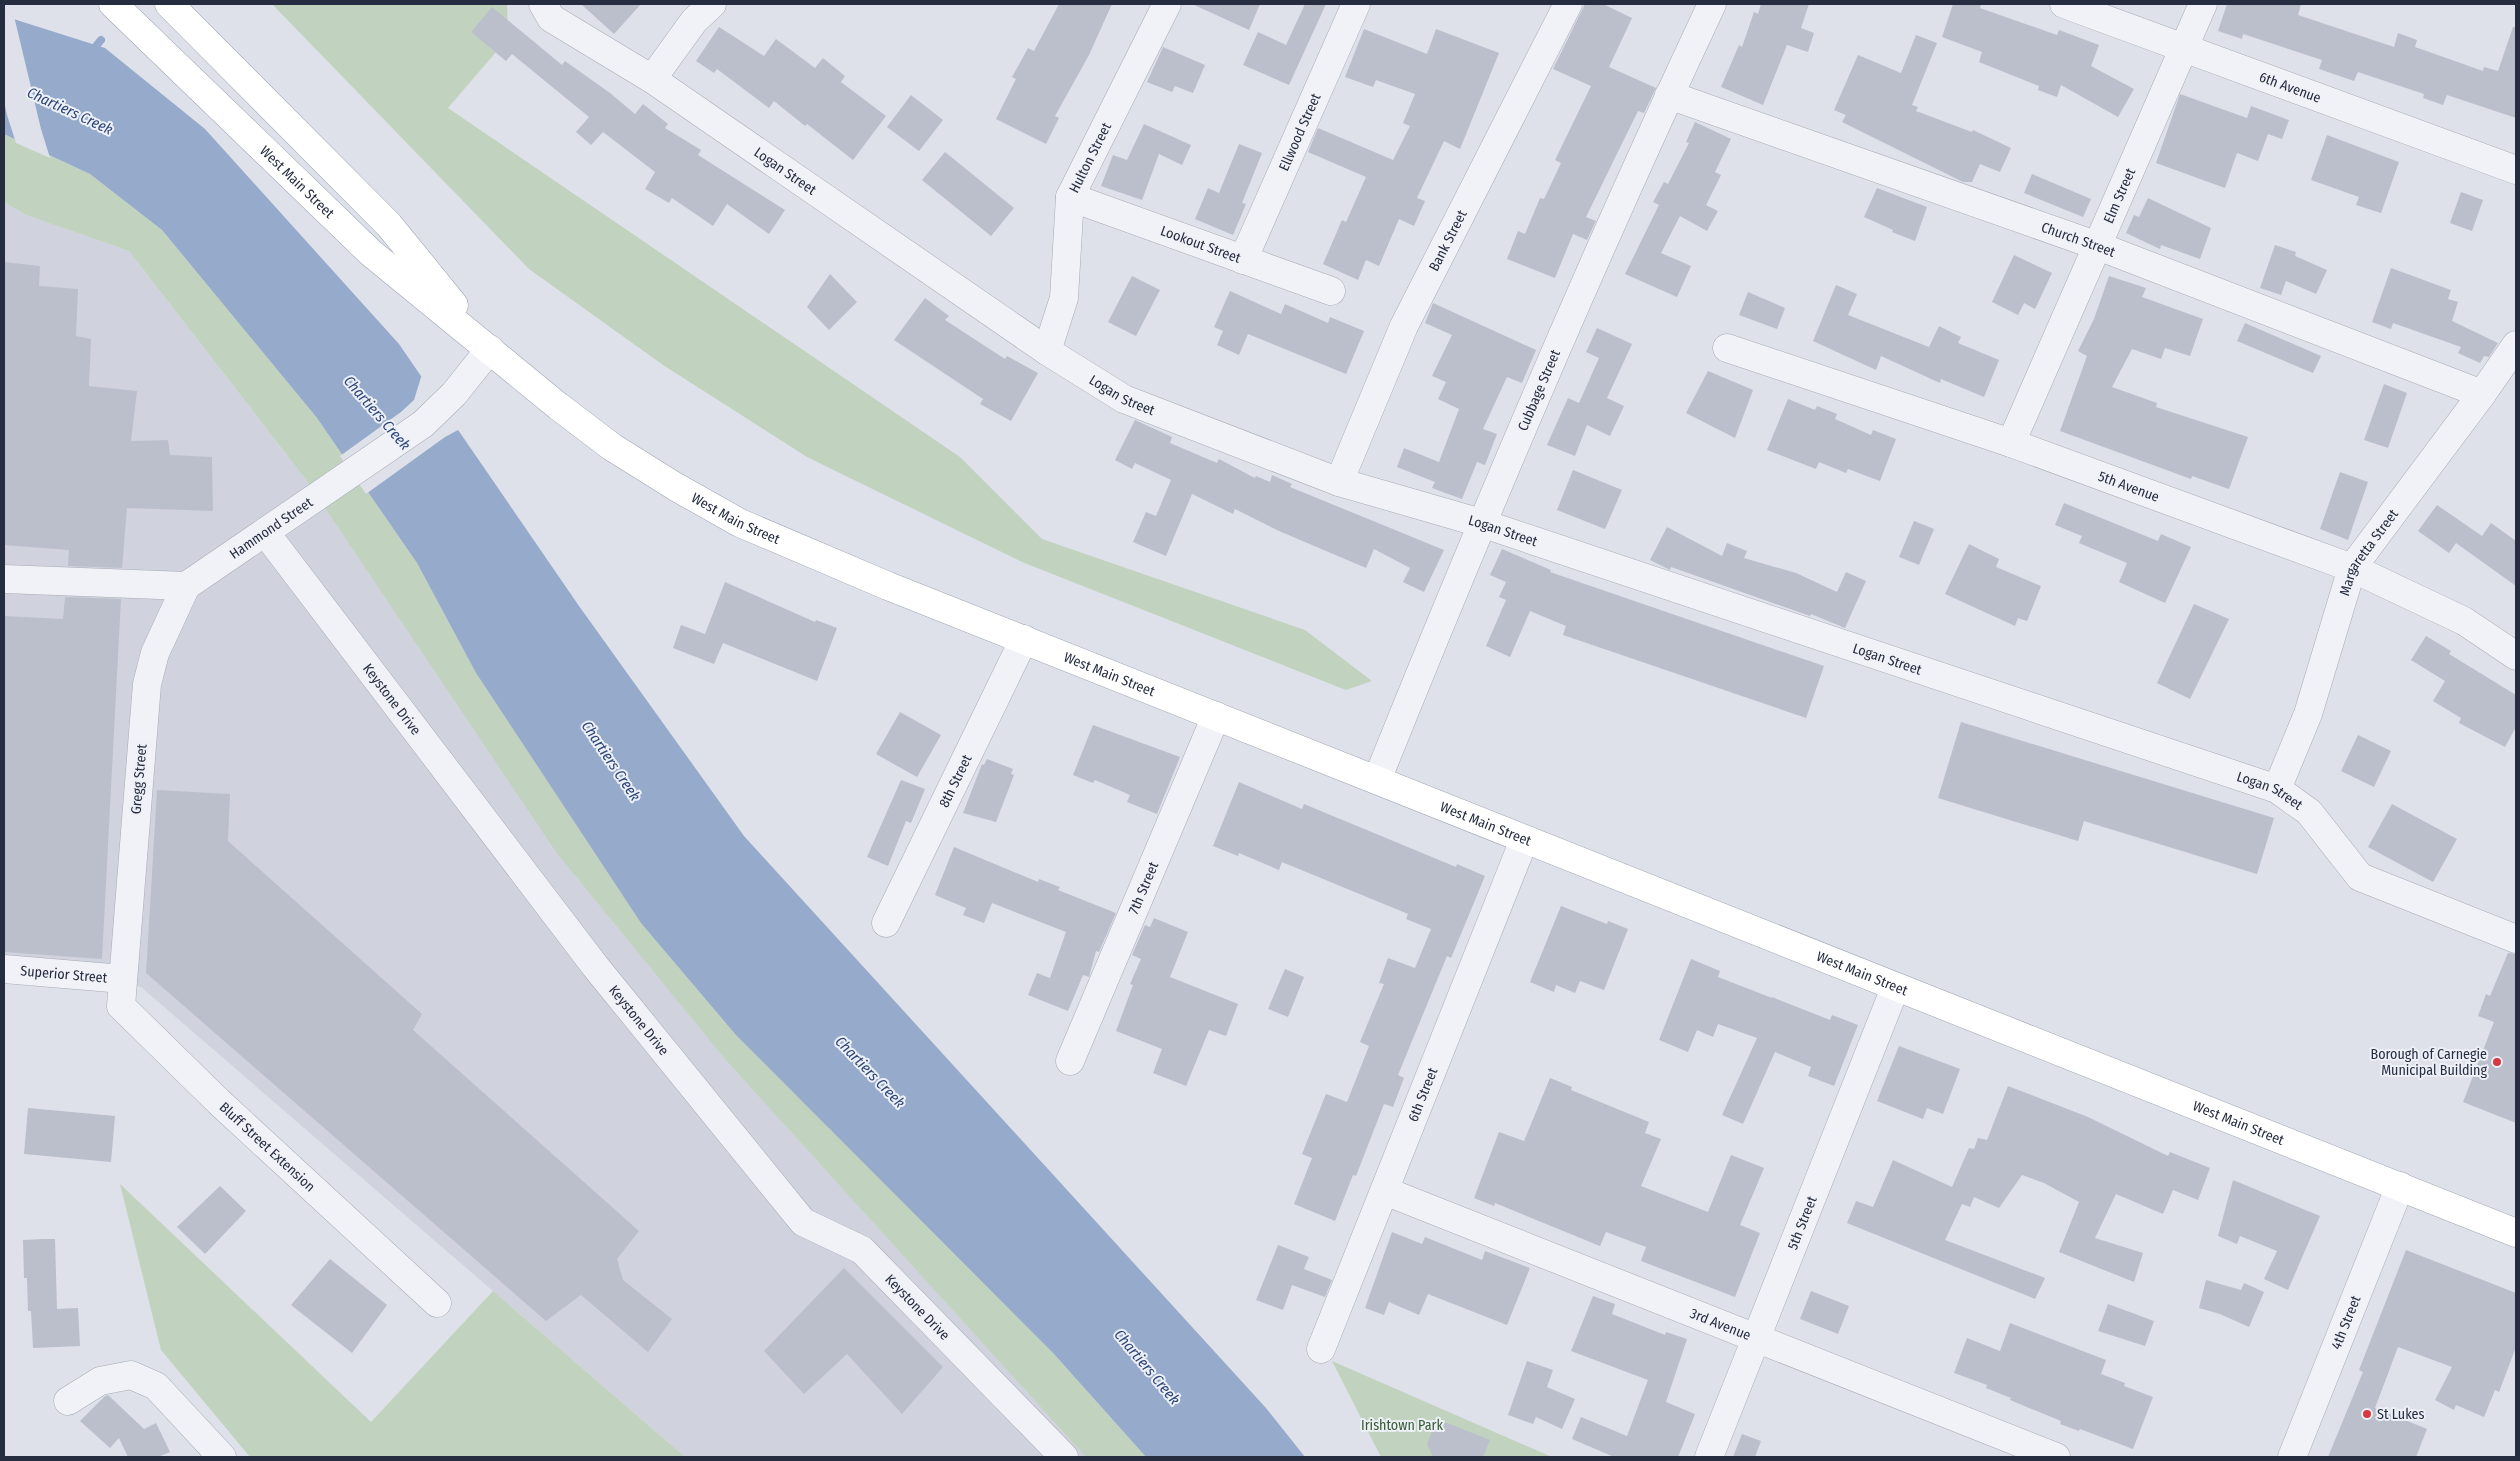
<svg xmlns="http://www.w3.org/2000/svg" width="2520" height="1461" viewBox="0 0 2520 1461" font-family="'Fira Sans Condensed',sans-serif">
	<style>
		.built { fill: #d0d3de }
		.green { fill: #c1d3be }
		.water { fill: #96aacb }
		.pier { fill: #dee1e9 }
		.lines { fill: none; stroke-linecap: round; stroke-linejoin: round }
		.stream { stroke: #96aacb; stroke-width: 8 }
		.building { fill: #bbbfcc }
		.minor-casing { stroke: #a7abb6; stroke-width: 29 }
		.major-casing { stroke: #9ca4b5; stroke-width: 29 }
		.minor { stroke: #f1f2f7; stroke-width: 28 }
		.major { stroke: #fff; stroke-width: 28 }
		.poi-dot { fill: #d73940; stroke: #edf0f6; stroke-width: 2 }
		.labels { text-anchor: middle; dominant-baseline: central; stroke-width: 4; stroke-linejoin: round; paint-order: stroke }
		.street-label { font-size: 14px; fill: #262d40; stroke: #edf0f6 }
		.poi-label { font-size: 14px; fill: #262d40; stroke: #edf0f6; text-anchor: end }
		.park-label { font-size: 14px; fill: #365d32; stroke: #edf0f6 }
		.water-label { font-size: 15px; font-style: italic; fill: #2d4677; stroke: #edf0f6 }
	</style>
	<rect width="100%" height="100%" fill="#dee1e9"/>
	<path class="built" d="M4,202L26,215L129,251L307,481L1093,1457H685L141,987L4,962Z"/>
	<g class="green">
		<path d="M272,4H507L508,38L448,108L960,457L1042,539L1305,630L1372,681L1346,690L1022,562L807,457L663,365L529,269Z"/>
		<path d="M4,134L90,174L162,230L317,418L417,563L476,673L641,923L736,1035L1054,1354L1146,1457H1086L725,1059L556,852L307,481L129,251L26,215L4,202Z"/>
		<path d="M120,1184L371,1422L493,1291L685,1457H250L161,1350Z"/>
		<path d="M1332,1361L1552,1457H1381Z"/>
	</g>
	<path class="water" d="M4,16L105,48L205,129L399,344L579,606L744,836L1266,1408L1305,1457H1146L1054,1354L736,1035L641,923L476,673L417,563L317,418L162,230L90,174L4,134Z"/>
	<g class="pier">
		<path d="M4,13L14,16L41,129L50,158L16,143L7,115L4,101Z"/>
		<path d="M422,374L460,429L445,437L366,494L340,456L401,412L414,400Z"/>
	</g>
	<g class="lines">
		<path class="stream" d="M91,52L101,40"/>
	</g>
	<g class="building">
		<path d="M581,4H641L614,34Z"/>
		<path d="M1059,4H1112L1089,55L1055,116L1059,118L1046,144L996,119L1016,79L1012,77L1028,48L1034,51Z"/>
		<path d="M1192,4H1260L1249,30Z"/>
		<path d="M1305,4H1326L1289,85L1243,65L1258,32L1286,45Z"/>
		<path d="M1585,4H1603L1632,18L1609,67L1656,88L1644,113L1638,111L1586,217L1596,221L1587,240L1573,234L1555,278L1507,259L1518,231L1525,234L1540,198L1544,199L1561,163L1555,160L1591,86L1553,69Z"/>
		<path d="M1761,4H1809L1801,28L1814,33L1808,52L1787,45L1763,105L1721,87L1739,45L1742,47L1754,12L1758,14Z"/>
		<path d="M1953,4H1981L1980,8L2057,35L2059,30L2099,45L2091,66L2134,89L2118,117L2061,85L2057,97L2038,90L2039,86L1979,62L1982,52L1942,37Z"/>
		<path d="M2227,4H2301L2298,15L2394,47L2398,33L2417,40L2415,47L2483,71L2484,67L2498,71L2513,27H2516V118L2447,95L2443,105L2423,98L2424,94L2358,72L2354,81L2319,69L2322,60L2243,34L2242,39L2218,31Z"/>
		<path d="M492,7L562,65L565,61L610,93L635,114L643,104L668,124L665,128L701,150L698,155L785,210L769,234L727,204L713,226L672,198L669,203L645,189L655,172L603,132L591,145L576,132L589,117L512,54L506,61L471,32Z"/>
		<path d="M719,27L764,56L776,39L815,68L823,58L845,76L841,82L886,116L853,160L807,124L805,126L774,101L769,108L717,69L714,73L696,61Z"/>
		<path d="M1364,29L1427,54L1436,29L1499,53L1460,149L1444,141L1417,198L1425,201L1414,226L1399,219L1379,266L1366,260L1358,280L1323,264L1342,220L1346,222L1366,177L1308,152L1318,128L1393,160L1410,126L1403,123L1415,94L1376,80L1373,87L1345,77Z"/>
		<path d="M1916,35L1937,43L1912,105L1918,107L1916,111L1972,132L1973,130L2011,148L2000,172L1980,164L1972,182H1963L1842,122L1846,115L1834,110L1858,55L1901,73Z"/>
		<path d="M1163,47L1205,65L1193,93L1175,86L1172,92L1147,82Z"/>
		<path d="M2180,94L2247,118L2251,106L2289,120L2282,139L2268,134L2258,161L2237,153L2225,188L2156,163Z"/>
		<path d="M911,95L943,120L919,151L887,127Z"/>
		<path d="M1695,122L1731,139L1715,172L1721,175L1706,205L1718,211L1707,231L1680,216L1661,253L1691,266L1677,297L1625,274L1659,205L1653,202L1664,182L1668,184L1689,143L1686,142Z"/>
		<path d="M1144,124L1191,145L1182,165L1159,154L1142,200L1101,186L1113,155L1127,160Z"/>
		<path d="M2327,135L2399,162L2381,213L2356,205L2359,197L2311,180Z"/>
		<path d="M1239,144L1262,153L1242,203L1246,204L1233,235L1195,219L1208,188L1219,193Z"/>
		<path d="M945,152L1014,208L991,236L922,180Z"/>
		<path d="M2032,174L2091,199L2083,217L2024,193Z"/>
		<path d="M1877,188L1927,207L1915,241L1892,232L1893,230L1864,217Z"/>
		<path d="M2461,192L2483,200L2472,231L2450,223Z"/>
		<path d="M2148,198L2211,228L2200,259L2161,245L2160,249L2126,233L2134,215L2139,217Z"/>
		<path d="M2275,245L2296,252L2295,256L2327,270L2316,294L2286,281L2281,295L2260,288Z"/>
		<path d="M2014,255L2052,273L2035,309L2024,303L2018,315L1992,302Z"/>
		<path d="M4,262L40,266L39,286L78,289L76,336L91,339L89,386L137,391L131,441L168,440L170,455L212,457L213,511L127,508L122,568L68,566L69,550L4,545Z"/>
		<path d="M2391,268L2451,290L2448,299L2458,302L2452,321L2498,343L2489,357L2484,356L2480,363L2458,353L2461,347L2393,323L2391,329L2372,322Z"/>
		<path d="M830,274L857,302L829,330L807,307Z"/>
		<path d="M1132,276L1160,290L1136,336L1108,322Z"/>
		<path d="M2109,276L2146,288L2142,297L2203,319L2190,356L2165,348L2161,359L2132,349L2112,387L2157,403L2156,407L2248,437L2229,489L2192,476L2191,479L2060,431L2087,356L2078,351L2094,319Z"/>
		<path d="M1836,285L1857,294L1848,315L1929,347L1939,326L1961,337L1958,343L1999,360L1984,397L1941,379L1940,383L1881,356L1876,370L1813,341Z"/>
		<path d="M1230,291L1281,314L1285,304L1328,323L1330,317L1364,331L1346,374L1248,334L1239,355L1217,345L1223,331L1214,327Z"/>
		<path d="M1748,292L1785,308L1777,329L1739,315Z"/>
		<path d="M925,298L949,316L945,320L1005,359L1007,356L1038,373L1011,421L980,404L983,399L894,340Z"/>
		<path d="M1433,303L1536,350L1522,383L1507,377L1483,429L1497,434L1485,465L1477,462L1462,499L1432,488L1435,482L1397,467L1404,448L1439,462L1459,409L1438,399L1446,382L1432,376L1452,335L1425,323Z"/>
		<path d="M2245,323L2321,356L2313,373L2237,341Z"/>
		<path d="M1597,328L1632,344L1607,398L1624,406L1610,436L1587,425L1575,456L1547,445L1568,398L1579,403L1599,358L1586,352Z"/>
		<path d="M1708,371L1753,390L1735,438L1686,413Z"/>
		<path d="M2384,384L2407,393L2388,448L2364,440Z"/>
		<path d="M1788,399L1815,410L1817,406L1837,414L1835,419L1871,435L1873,430L1896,439L1880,481L1848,469L1846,473L1819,462L1816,469L1767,450Z"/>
		<path d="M1135,420L1172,437L1170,443L1217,463L1219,459L1255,478L1256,476L1270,482L1272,475L1292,484L1290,487L1444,550L1424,592L1403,582L1410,568L1374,549L1366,568L1279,531L1235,509L1233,514L1192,494L1166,556L1133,542L1146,512L1156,516L1171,480L1135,463L1132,469L1115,460Z"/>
		<path d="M1573,470L1622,490L1605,529L1557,510Z"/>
		<path d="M2340,472L2368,482L2348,540L2320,529Z"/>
		<path d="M2064,503L2158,541L2161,534L2191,547L2165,603L2119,582L2127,563L2079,543L2082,536L2055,525Z"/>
		<path d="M2437,505L2482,536L2491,523L2516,541V586L2456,543L2449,553L2418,531Z"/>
		<path d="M1914,521L1934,529L1919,565L1899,557Z"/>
		<path d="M1667,527L1722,556L1727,543L1747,551L1744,558L1796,573L1837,592L1846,572L1866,581L1845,628L1811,614L1810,616L1671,567L1670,570L1650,560Z"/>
		<path d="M1969,544L1999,559L1996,567L2041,586L2027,621L2018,618L2015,626L1945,594Z"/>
		<path d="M1502,549L1551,570L1550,572L1824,666L1806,718L1563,635L1566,626L1530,611L1510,657L1486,646L1506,600L1499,597L1506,582L1490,575Z"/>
		<path d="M725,582L815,622L816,620L837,628L817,681L723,643L714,664L673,648L681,625L705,634Z"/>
		<path d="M65,597L121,599L102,959L4,952V616L63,619Z"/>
		<path d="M2194,604L2229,619L2190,699L2157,683Z"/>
		<path d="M2426,636L2451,651L2449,654L2516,695V727L2505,747L2459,723L2461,718L2433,701L2445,681L2411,660Z"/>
		<path d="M900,712L941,735L917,777L876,754Z"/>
		<path d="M1961,722L2274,818L2257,874L2084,821L2078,841L1938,798Z"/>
		<path d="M1093,725L1180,757L1157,814L1127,802L1130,795L1095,780L1093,783L1073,775Z"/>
		<path d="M2358,735L2391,751L2374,787L2341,771Z"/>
		<path d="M987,759L1013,769L1011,774L1014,775L996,822L963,813L982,764L984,765Z"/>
		<path d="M901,780L925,789L911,823L906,821L888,866L867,857Z"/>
		<path d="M1239,782L1302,809L1304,804L1456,867L1457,864L1485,876L1451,958L1447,956L1398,1075L1404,1078L1393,1107L1384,1104L1356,1176L1353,1175L1335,1221L1294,1204L1312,1158L1302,1154L1326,1094L1347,1102L1369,1046L1360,1042L1384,984L1379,983L1388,958L1415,968L1431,929L1406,919L1408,914L1282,862L1279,870L1239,853L1238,856L1213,846Z"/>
		<path d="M157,790L230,794L228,841L422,1014L413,1030L639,1231L617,1259L623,1280L672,1319L648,1352L581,1295L546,1321L146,973Z"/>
		<path d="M2392,804L2457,839L2433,882L2368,847Z"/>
		<path d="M954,847L1038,882L1039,879L1060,887L1058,890L1116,913L1099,952L1096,951L1089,977L1083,975L1068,1011L1028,995L1037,973L1050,978L1066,932L992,903L984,923L963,915L966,908L935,895Z"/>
		<path d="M1561,906L1607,924L1608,921L1628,929L1604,990L1580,981L1575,993L1556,985L1554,992L1530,982Z"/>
		<path d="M1154,918L1188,932L1170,977L1238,1004L1226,1036L1209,1030L1186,1086L1153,1073L1162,1049L1116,1031L1133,985L1130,984L1141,959L1132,955L1145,925L1150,927Z"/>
		<path d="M2508,953L2516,954V1123L2463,1102L2494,1022L2478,1016L2486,994L2490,996Z"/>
		<path d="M1691,959L1720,971L1718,977L1772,998V997L1830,1020L1832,1015L1858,1025L1834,1086L1808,1076L1811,1067L1775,1052L1743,1124L1722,1115L1757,1038L1718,1024L1713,1037L1697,1030L1688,1052L1659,1040Z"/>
		<path d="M1285,969L1304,977L1288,1017L1268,1009Z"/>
		<path d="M1899,1046L1960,1069L1943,1114L1927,1108L1923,1119L1877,1101Z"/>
		<path d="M1550,1078L1572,1087L1571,1090L1649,1122L1645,1133L1661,1139L1641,1186L1708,1212L1731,1155L1764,1168L1740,1225L1760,1233L1735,1297L1641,1261L1646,1247L1606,1232L1600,1246L1495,1203L1494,1206L1474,1198L1499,1132L1524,1141Z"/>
		<path d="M2008,1086L2088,1117L2168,1156L2170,1152L2210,1168L2198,1200L2173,1190L2163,1214L2116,1194L2095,1238L2143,1253L2134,1282L2059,1252L2079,1202L2044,1183L2022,1175L1999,1208L1974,1197L1970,1207L1962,1204L1945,1240L2045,1278L2035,1299L1847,1223L1856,1201L1873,1207L1893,1160L1952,1187L1969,1148L1974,1149L1978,1138L1987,1140Z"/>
		<path d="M28,1108L115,1116L111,1162L24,1154Z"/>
		<path d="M2233,1180L2320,1216L2288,1290L2264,1279L2277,1251L2240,1236L2237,1244L2218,1236Z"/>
		<path d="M220,1186L246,1211L205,1254L177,1227Z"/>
		<path d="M1392,1232L1422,1244L1425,1237L1482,1260L1485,1251L1530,1268L1507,1325L1428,1294L1419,1315L1389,1302L1384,1315L1365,1308Z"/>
		<path d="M43,1239H55L57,1309L78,1308L80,1346L33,1348L31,1311H28L27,1278H24L23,1240Z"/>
		<path d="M1278,1245L1309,1257L1304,1269L1332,1280L1325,1297L1292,1285L1283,1310L1256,1300Z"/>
		<path d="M2406,1250L2516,1293V1347L2499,1392L2495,1390L2484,1417L2456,1405L2454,1410L2435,1400L2452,1367L2398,1347L2375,1408L2427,1429L2416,1457H2328L2363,1372L2359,1370Z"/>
		<path d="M330,1259L387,1305L352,1353L291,1305Z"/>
		<path d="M844,1268L943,1367L902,1414L847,1354L804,1394L764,1351Z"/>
		<path d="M2206,1280L2241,1290L2244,1283L2264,1292L2249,1327L2220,1314L2199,1308Z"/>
		<path d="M1811,1291L1849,1306L1838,1334L1800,1319Z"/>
		<path d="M1593,1296L1615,1304L1612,1314L1665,1335L1666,1332L1687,1339L1666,1402L1695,1414L1678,1457H1614L1572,1439L1581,1417L1627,1436L1648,1380L1571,1351Z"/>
		<path d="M2108,1304L2154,1321L2145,1346L2098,1331Z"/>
		<path d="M2010,1323L2106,1360L2101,1374L2125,1383L2124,1386L2153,1397L2133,1449L2080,1429L2079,1431L2060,1424L2061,1421L2010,1400L2011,1398L1986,1388L1987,1385L1954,1373L1967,1338L2000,1351Z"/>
		<path d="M1527,1361L1553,1370L1547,1387L1575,1399L1562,1429L1536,1417L1533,1424L1508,1415Z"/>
		<path d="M108,1395L144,1429L156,1423L170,1452L158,1457H128L119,1438L110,1448L80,1421L104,1397Z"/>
		<path d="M1437,1419L1490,1440L1483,1457H1433L1427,1444Z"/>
		<path d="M1742,1434L1761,1441L1755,1457H1733Z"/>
	</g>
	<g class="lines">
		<g class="minor-casing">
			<g id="minor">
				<path id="s1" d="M543,4L551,18L652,79L1047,351L1124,399L1339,482L1481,523L2277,789L2309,812L2360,877L2516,939"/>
				<path id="s2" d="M2064,4L2516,170"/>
				<path d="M652,79L694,21L712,4"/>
				<path id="s3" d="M1669,95L2098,246L2482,394"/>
				<path id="s4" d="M1070,197L1331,291"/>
				<path id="s5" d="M1243,260L1356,4"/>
				<path id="s6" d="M1727,348L2011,443L2352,568L2464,621L2516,656"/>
				<path id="s7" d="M1047,351L1064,298L1070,197L1167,4"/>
				<path id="s8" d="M2011,443L2203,4"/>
				<path id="s9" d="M1339,482L1404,326L1568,4"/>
				<path id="s10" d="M265,532L595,966L803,1222L862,1250L1064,1457"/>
				<path id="s11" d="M4,579L186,586L423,424L454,394L490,349"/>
				<path id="s12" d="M186,586L155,653L147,684L121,1006L219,1102L437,1303"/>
				<path id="s13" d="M1377,780C1482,519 1592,259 1712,4"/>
				<path id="s14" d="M2277,789L2308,714L2352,568L2482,394L2516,345"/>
				<path id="s15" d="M886,923L1024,639"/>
				<path id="s16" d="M4,969L123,979"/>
				<path id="s17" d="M1070,1061L1216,716"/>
				<path id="s18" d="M1385,1191L2056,1457"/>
				<path id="s19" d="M1321,1349L1524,840"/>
				<path d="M68,1401L100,1381L131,1375L156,1386L222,1457"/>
				<path id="s20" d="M1709,1457L1895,988"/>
				<path id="s21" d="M2292,1457L2400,1186"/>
			</g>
		</g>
		<g class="major-casing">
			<g id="major">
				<path id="s22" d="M113,4L371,253L558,406L612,447L676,487L740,523L888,586L2516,1233"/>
				<path d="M169,4L389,225L454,305"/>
			</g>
		</g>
		<use href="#minor" class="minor"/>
		<use href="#major" class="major"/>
	</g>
	<g class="poi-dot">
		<circle cx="2497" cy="1062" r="5"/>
		<circle cx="2367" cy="1414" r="5"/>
	</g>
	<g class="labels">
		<g class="street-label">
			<text stroke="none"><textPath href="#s2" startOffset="241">6th Avenue</textPath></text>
			<text stroke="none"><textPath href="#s5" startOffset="140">Ellwood Street</textPath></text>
			<text stroke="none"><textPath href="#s7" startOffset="201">Hulton Street</textPath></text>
			<text stroke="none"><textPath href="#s1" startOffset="296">Logan Street</textPath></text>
			<text stroke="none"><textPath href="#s22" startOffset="256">West Main Street</textPath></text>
			<text stroke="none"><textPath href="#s8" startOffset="270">Elm Street</textPath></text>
			<text stroke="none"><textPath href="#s9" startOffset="265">Bank Street</textPath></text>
			<text stroke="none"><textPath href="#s3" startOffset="434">Church Street</textPath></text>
			<text stroke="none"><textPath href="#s4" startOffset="139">Lookout Street</textPath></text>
			<text stroke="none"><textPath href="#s13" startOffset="422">Cubbage Street</textPath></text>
			<text stroke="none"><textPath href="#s1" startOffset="701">Logan Street</textPath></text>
			<text stroke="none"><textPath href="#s6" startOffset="425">5th Avenue</textPath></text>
			<text stroke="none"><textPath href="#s22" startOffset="811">West Main Street</textPath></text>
			<text stroke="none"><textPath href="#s11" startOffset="285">Hammond Street</textPath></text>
			<text stroke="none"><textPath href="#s1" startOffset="1106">Logan Street</textPath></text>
			<text stroke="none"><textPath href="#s14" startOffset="255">Margaretta Street</textPath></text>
			<text stroke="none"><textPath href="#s1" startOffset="1511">Logan Street</textPath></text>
			<text stroke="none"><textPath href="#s22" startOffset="1216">West Main Street</textPath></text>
			<text stroke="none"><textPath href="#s10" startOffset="210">Keystone Drive</textPath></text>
			<text transform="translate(139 779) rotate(-85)">Gregg Street</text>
			<text stroke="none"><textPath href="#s15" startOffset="158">8th Street</textPath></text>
			<text stroke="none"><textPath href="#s1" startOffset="1916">Logan Street</textPath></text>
			<text stroke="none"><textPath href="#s22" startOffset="1621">West Main Street</textPath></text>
			<text stroke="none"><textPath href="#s17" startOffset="188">7th Street</textPath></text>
			<text stroke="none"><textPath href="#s16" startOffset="60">Superior Street</textPath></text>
			<text stroke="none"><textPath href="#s22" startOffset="2026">West Main Street</textPath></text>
			<text stroke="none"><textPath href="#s10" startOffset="615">Keystone Drive</textPath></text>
			<text stroke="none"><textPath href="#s19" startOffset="274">6th Street</textPath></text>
			<text stroke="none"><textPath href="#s22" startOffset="2431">West Main Street</textPath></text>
			<text stroke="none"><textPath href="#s12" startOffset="632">Bluff Street Extension</textPath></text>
			<text stroke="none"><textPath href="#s20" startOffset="252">5th Street</textPath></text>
			<text stroke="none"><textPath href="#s10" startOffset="1020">Keystone Drive</textPath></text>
			<text stroke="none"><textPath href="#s21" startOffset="145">4th Street</textPath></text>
			<text stroke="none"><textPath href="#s18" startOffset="361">3rd Avenue</textPath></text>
		</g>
		<g class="poi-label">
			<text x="2487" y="1054">Borough of Carnegie<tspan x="2487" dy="16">Municipal Building</tspan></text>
			<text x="2377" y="1414" text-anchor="start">St Lukes</text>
		</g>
		<g class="park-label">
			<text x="1402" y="1425">Irishtown Park</text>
		</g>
		<g class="water-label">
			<text transform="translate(70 111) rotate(25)">Chartiers Creek</text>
			<text transform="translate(377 413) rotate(49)">Chartiers Creek</text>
			<text transform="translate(611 761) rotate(56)">Chartiers Creek</text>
			<text transform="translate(870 1072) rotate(46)">Chartiers Creek</text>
			<text transform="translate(1147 1367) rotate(50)">Chartiers Creek</text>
		</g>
	</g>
	<rect width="2520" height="1461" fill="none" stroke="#262d40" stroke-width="10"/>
</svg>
